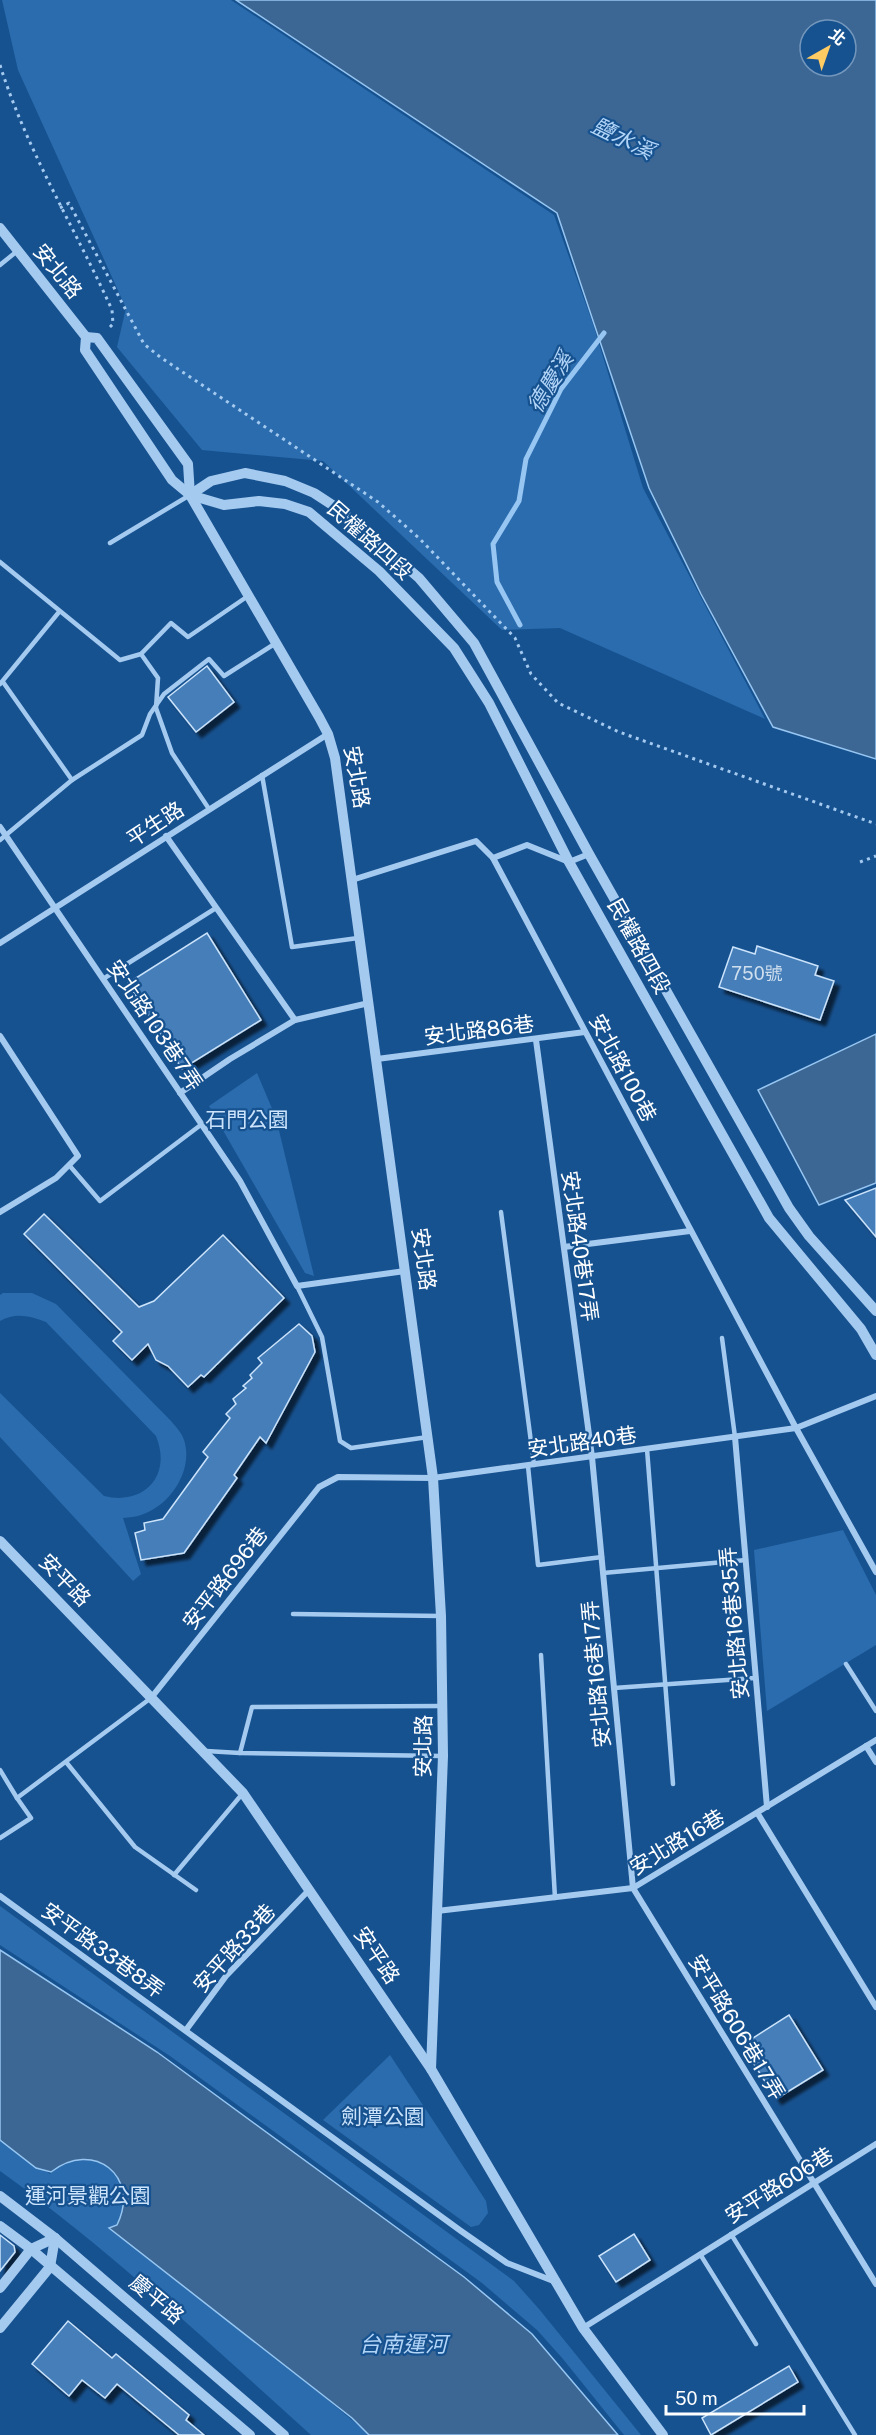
<svg xmlns="http://www.w3.org/2000/svg" width="876" height="2435" viewBox="0 0 876 2435" font-family="'Public Sans','Noto Sans TC',sans-serif">
	<style>
		.green { fill: #2a6cae }
		.water { fill: #3c6794; stroke: #97c6f2; stroke-width: 1.5; fill-rule: evenodd }
		.lines { fill: none; stroke-linecap: round; stroke-linejoin: round }
		.stream { stroke: #97c6f2; stroke-width: 5 }
		.building { fill: #447eb9; stroke: #cbe3fb; stroke-width: 1.5; filter: url(#shadow) }
		.path { stroke: #a5caf0; stroke-width: 3; stroke-dasharray: 3 4.5; stroke-linecap: butt }
		.service { stroke: #a5caf0; stroke-width: 4.5 }
		.minor { stroke: #a5caf0; stroke-width: 6 }
		.tertiary { stroke: #a5caf0; stroke-width: 10 }
		.labels { text-anchor: middle; dominant-baseline: central; stroke-width: 4.5; stroke-linejoin: round; paint-order: stroke }
		.number-label { font-size: 18px; fill: #d0dfee }
		.street-label { font-size: 21px; fill: #fff; stroke: #175290 }
		.park-label { font-size: 21px; fill: #cbe3fb; stroke: #175290 }
		.water-label { font-size: 22px; font-style: italic; fill: #b1d4f7; stroke: #175290 }
	</style>
	<defs>
		<filter id="shadow"><feDropShadow dx="5.5" dy="5.5" stdDeviation="1.5" flood-color="#0009"/></filter>
	</defs>
	<rect width="100%" height="100%" fill="#175290"/>
	<g class="green">
		<path d="M2,0H231L554,215L593,324L643,488L765,719L560,628L502,630L323,461L202,450L117,347L126,308L18,70Z"/>
		<path d="M257,1073L276,1118L314,1276L305,1273L209,1106Z"/>
		<path d="M3,1293H32L56,1304L171,1421C175,1426 182,1433 184,1440C194,1470 170,1506 141,1515C136,1517 129,1517 123,1518L141,1574L133,1581L0,1437V1393L104,1496C145,1506 172,1475 156,1436L46,1322C30,1316 16,1312 0,1321V1295Z"/>
		<path d="M843,1530L876,1595V1645L767,1711L754,1550Z"/>
		<path d="M0,1906L514,2281L539,2309L641,2435H624L563,2359L537,2330L482,2283L170,2056L0,1945Z"/>
		<path d="M390,2055L486,2201L488,2213L479,2225L471,2227L323,2120Z"/>
		<path d="M0,2137L50,2174C55,2170 62,2162 69,2160C89,2154 118,2166 124,2188C127,2201 121,2214 117,2225L370,2435H311C210,2344 110,2250 0,2171Z"/>
	</g>
	<g class="water">
		<path d="M236,0H876V759L773,727L701,594L649,488L557,213ZM810,30H846V66H810Z"/>
		<path d="M876,1034V1183L819,1205L758,1090Z"/>
		<path d="M0,1950L157,2052L464,2277L532,2334L618,2435H369L352,2418L109,2228L117,2225C141,2176 93,2139 51,2172L36,2168L0,2140Z"/>
	</g>
	<g class="lines">
		<path class="stream" d="M520,625L497,582L493,544L519,501L526,459L561,389L604,333"/>
	</g>
	<g class="building">
		<path d="M207,666L234,702L196,732L168,697Z"/>
		<path d="M207,933L261,1020L182,1069L128,983Z"/>
		<path d="M757,946L818,966L815,975L834,981L820,1020L719,987L733,947L755,954Z"/>
		<path d="M876,1188V1237L845,1200Z"/>
		<path d="M44,1214L139,1307L154,1301L223,1235L284,1298L204,1377L201,1375L188,1387L168,1366L156,1360L148,1344L132,1360L113,1341L122,1332L24,1234Z"/>
		<path d="M299,1324L312,1336L315,1352L266,1443L260,1437L234,1475L237,1478L184,1553L141,1560L135,1533L145,1530L144,1523L163,1519L208,1457L203,1452L230,1418L226,1414L236,1404L233,1399L246,1388L243,1386L252,1378L250,1375L262,1363L258,1358Z"/>
		<path d="M789,2015L823,2070L776,2099L742,2045Z"/>
		<path d="M634,2234L650,2260L616,2282L599,2256Z"/>
		<path d="M0,2235L14,2246L15,2252L0,2271Z"/>
		<path d="M68,2321L112,2358L116,2354L189,2415L186,2420L204,2435H179L117,2384L105,2398L82,2380L69,2396L32,2364Z"/>
		<path d="M789,2366L798,2382L711,2435L702,2418Z"/>
	</g>
	<g class="lines">
		<g class="path">
			<path d="M0,65C27,151 75,228 112,310L113,324L108,329"/>
			<path d="M60,208L69,203L144,344L160,357L378,502L419,538L515,638L531,674L558,703L619,732L876,824"/>
			<path d="M860,862L876,856"/>
		</g>
		<g class="service">
			<path d="M0,265L16,252"/>
			<path d="M110,543L190,495"/>
			<path d="M0,562L120,660L141,654L158,678L156,708L172,753L209,809"/>
			<path d="M141,654L171,623L188,637L248,596"/>
			<path d="M3,682L72,780"/>
			<path d="M0,684L59,612"/>
			<path d="M262,775L292,947L358,938"/>
			<path d="M0,840L72,780L142,735L150,714L164,694L209,659L224,676L276,643"/>
			<path d="M103,979L216,908"/>
			<path d="M69,1165L100,1201L202,1124"/>
			<path d="M501,1212L534,1465"/>
			<path d="M297,1286L322,1337L340,1441L351,1448L428,1437"/>
			<path d="M722,1338L735,1437"/>
			<path d="M647,1449L673,1784"/>
			<path d="M528,1466L538,1565L602,1557"/>
			<path d="M603,1573L746,1560"/>
			<path d="M293,1614L441,1616"/>
			<path d="M541,1655L555,1898"/>
			<path d="M846,1664L876,1711"/>
			<path d="M614,1688L755,1678"/>
			<path d="M206,1751L240,1753L443,1756"/>
			<path d="M240,1753L252,1707L443,1706"/>
			<path d="M66,1762L135,1847L196,1890"/>
			<path d="M0,1770L17,1798"/>
			<path d="M0,1838L31,1818L17,1798L151,1698"/>
			<path d="M174,1875L243,1793"/>
			<path d="M731,2234L855,2435"/>
			<path d="M700,2254L756,2344"/>
		</g>
		<g class="minor">
			<path d="M0,827L240,1181L297,1286L405,1271"/>
			<path d="M166,836L295,1020L369,1003"/>
			<path d="M493,858L527,845L569,862L589,854"/>
			<path d="M352,880L476,841L493,858L796,1428L876,1572"/>
			<path d="M0,943L328,734"/>
			<path d="M0,1036L78,1156L56,1178L0,1212"/>
			<path d="M536,1040L592,1457L633,1888L876,2284"/>
			<path d="M377,1059L585,1032"/>
			<path d="M180,1093L230,1059L295,1020"/>
			<path d="M564,1247L690,1231"/>
			<path d="M735,1437L767,1807"/>
			<path d="M151,1698L319,1487L338,1477L433,1478L796,1428L876,1396"/>
			<path d="M866,1746L876,1762"/>
			<path d="M758,1814L876,2007"/>
			<path d="M0,1896L461,2231L507,2263L556,2282"/>
			<path d="M437,1911L633,1888L876,1740"/>
			<path d="M186,2030L226,1976L309,1890"/>
			<path d="M583,2328L876,2144"/>
		</g>
		<g class="tertiary">
			<path d="M0,228L86,337L85,350L172,480L190,495L319,717L328,734L335,758L433,1478L441,1616L443,1756L431,2069"/>
			<path d="M86,337L97,338L188,464L190,495"/>
			<path d="M190,495L224,505L259,501L285,504L309,512L379,571L454,648L489,703L569,862L769,1218L861,1329L876,1355"/>
			<path d="M190,495L211,481L245,473L285,481L314,493L340,510L419,578L474,643L589,854L789,1208L809,1236L876,1311"/>
			<path d="M0,1541L243,1793L431,2069L583,2328L663,2435"/>
			<path d="M0,2196L55,2238L284,2435"/>
			<path d="M0,2226L31,2249L250,2435"/>
			<path d="M0,2288L31,2249L55,2238"/>
			<path d="M0,2328L50,2267L55,2238"/>
		</g>
	</g>
	<g class="labels">
		<g class="number-label">
			<text x="757" y="973">750號</text>
		</g>
		<g class="street-label">
			<text transform="translate(58 271) rotate(51)">安北路</text>
			<text transform="translate(370 540) rotate(42)">民權路四段</text>
			<text transform="translate(357 777) rotate(80)">安北路</text>
			<text transform="translate(155 824) rotate(-33)">平生路</text>
			<text transform="translate(639 946) rotate(61)">民權路四段</text>
			<text transform="translate(155 1025) rotate(56)">安北路103巷7弄</text>
			<text transform="translate(479 1030) rotate(-7)">安北路86巷</text>
			<text transform="translate(623 1068) rotate(62)">安北路100巷</text>
			<text transform="translate(580 1246) rotate(82)">安北路40巷17弄</text>
			<text transform="translate(424 1259) rotate(82)">安北路</text>
			<text transform="translate(582 1442) rotate(-8)">安北路40巷</text>
			<text transform="translate(225 1578) rotate(-52)">安平路696巷</text>
			<text transform="translate(65 1580) rotate(46)">安平路</text>
			<text transform="translate(734 1623) rotate(-95)">安北路16巷35弄</text>
			<text transform="translate(596 1674) rotate(-95)">安北路16巷17弄</text>
			<text transform="translate(423 1746) rotate(-89)">安北路</text>
			<text transform="translate(677 1842) rotate(-31)">安北路16巷</text>
			<text transform="translate(234 1948) rotate(-48)">安平路33巷</text>
			<text transform="translate(103 1950) rotate(36)">安平路33巷8弄</text>
			<text transform="translate(377 1955) rotate(56)">安平路</text>
			<text transform="translate(737 2027) rotate(59)">安平路606巷17弄</text>
			<text transform="translate(779 2185) rotate(-32)">安平路606巷</text>
			<text transform="translate(157 2299) rotate(40)">慶平路</text>
		</g>
		<g class="park-label">
			<text x="247" y="1119">石門公園</text>
			<text x="383" y="2116">劍潭公園</text>
			<text x="88" y="2195">運河景觀公園</text>
		</g>
		<g class="water-label">
			<text transform="translate(623 138) rotate(26)">鹽水溪</text>
			<text transform="translate(550 382) rotate(-59)">德慶溪</text>
			<text x="403" y="2344">台南運河</text>
		</g>
	</g>
	<g transform="translate(828 48) rotate(40)"><circle r="28" fill="#175290" stroke="#7497bc" stroke-width="1.5"/>
	<path d="M0-4.5L10 22L0 15L-10 22Z" fill="#ffcb63"/>
	<text y="-9" font-size="16" font-weight="bold" text-anchor="middle" fill="#ffffff">北</text>
	</g>
	<path d="M666 2405v9h138v-9" fill="none" stroke="#ffffff" stroke-width="3"/>
	<text x="675" y="2405" font-size="18" fill="#ffffff" stroke="#175290" stroke-width="4.5" paint-order="stroke">50 m</text>
</svg>
